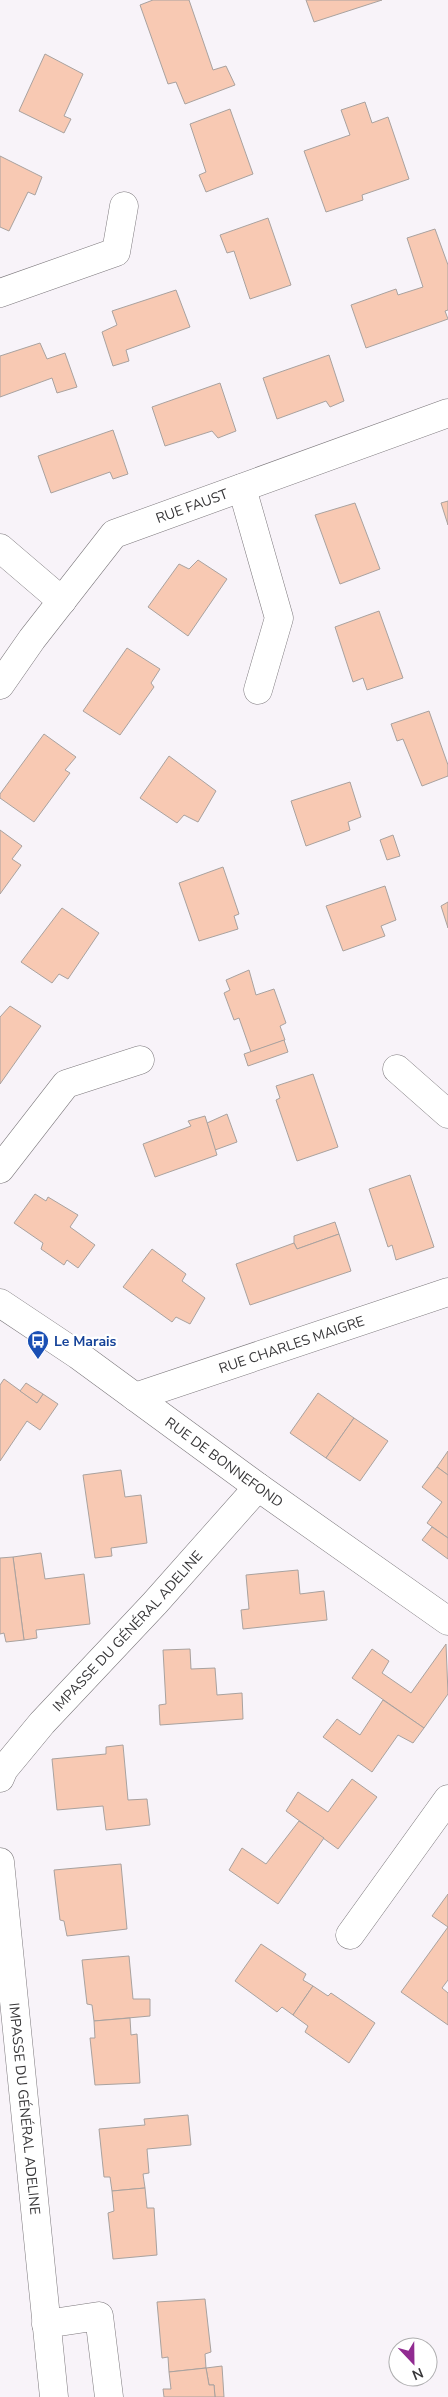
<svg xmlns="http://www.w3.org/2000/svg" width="448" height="2397" viewBox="0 0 448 2397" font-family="'Nunito Sans',sans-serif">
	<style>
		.building { fill: #f8c9b3; stroke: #a9a29f }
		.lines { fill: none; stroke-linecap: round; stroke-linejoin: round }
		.minor-casing { stroke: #7d797d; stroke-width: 29 }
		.minor { stroke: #fff; stroke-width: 28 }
		.labels { text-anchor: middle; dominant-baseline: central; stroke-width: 4.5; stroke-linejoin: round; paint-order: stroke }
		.street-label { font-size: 14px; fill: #383739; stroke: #fff }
		.transit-label { font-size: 14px; font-weight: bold; fill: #164399; stroke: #fff; text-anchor: start }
	</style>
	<rect width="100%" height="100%" fill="#f8f3f9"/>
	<g class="building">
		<path d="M153,0H189L213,70L226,66L235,85L185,104L176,82L168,84L140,5Z"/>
		<path d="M306,0H382L314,22Z"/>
		<path d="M45,54L83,74L64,116L71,119L64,133L19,111Z"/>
		<path d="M365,102L372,123L388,117L409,179L362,195L363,200L326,212L304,151L350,135L341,110Z"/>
		<path d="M230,109L253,174L206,192L199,175L206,172L190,124Z"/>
		<path d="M0,156L42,177L35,195L28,192L9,231L0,227Z"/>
		<path d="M268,218L291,285L250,299L234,251L227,253L220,235Z"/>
		<path d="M435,229L448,265V310L445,311L448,319L366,348L351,305L396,289L398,295L423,287L407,238Z"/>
		<path d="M176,290L190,327L126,350L129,361L113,366L102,332L117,325L112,311Z"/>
		<path d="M40,343L47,359L65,353L77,387L57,393L52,378L0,397V356Z"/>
		<path d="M329,355L344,401L330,407L326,401L277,419L263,378Z"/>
		<path d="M220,383L236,431L218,438L212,431L165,446L152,407Z"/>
		<path d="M113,430L128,474L113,479L110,472L51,493L38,456Z"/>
		<path d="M448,501V525L441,503Z"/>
		<path d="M355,503L380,569L340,584L315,515Z"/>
		<path d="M198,560L227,579L188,636L148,607L179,564L189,569Z"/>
		<path d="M379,611L403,678L367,690L363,678L353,682L335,627Z"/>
		<path d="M127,648L160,669L151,683L154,687L120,735L83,711Z"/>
		<path d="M429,711L448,765V776L422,786L403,739L397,741L391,724Z"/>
		<path d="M44,734L76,757L65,770L70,773L34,822L0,798V794Z"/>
		<path d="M169,756L216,791L198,822L184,815L177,823L140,798Z"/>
		<path d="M350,782L361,817L348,822L350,830L306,846L291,801Z"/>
		<path d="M0,830L22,846L12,859L21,865L0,894Z"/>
		<path d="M393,835L400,856L387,860L380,840Z"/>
		<path d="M223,867L239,914L234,916L238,929L199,941L179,883Z"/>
		<path d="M385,886L396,920L381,926L385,936L343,951L326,906Z"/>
		<path d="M448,902V928L441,906Z"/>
		<path d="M62,908L99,933L68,979L59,974L52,983L21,962Z"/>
		<path d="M249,970L256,995L274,989L286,1023L280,1026L285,1040L251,1052L239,1018L234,1020L224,993L230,990L226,980Z"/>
		<path d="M10,1006L41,1026L0,1084V1017Z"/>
		<path d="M284,1040L288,1052L248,1066L244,1054Z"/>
		<path d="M313,1074L338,1147L297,1161L276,1100L280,1098L276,1086Z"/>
		<path d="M227,1114L237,1142L215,1150L207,1123Z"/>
		<path d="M205,1116L217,1155L155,1177L143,1144L191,1126L188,1121Z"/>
		<path d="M410,1175L434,1247L396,1260L392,1245L388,1247L369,1189Z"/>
		<path d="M35,1194L46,1201L48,1197L78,1215L70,1227L95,1245L78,1268L67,1260L64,1265L41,1249L43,1243L14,1223Z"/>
		<path d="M335,1222L339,1234L297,1249L294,1243V1236Z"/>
		<path d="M339,1234L351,1271L250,1305L236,1264L294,1243L297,1249Z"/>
		<path d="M152,1249L186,1274L182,1281L205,1298L190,1324L176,1317L172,1322L123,1287Z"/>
		<path d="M4,1379L37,1403L43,1394L58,1404L40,1430L27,1421L0,1461V1385Z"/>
		<path d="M26,1383L43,1394L37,1403L20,1391Z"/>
		<path d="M318,1393L354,1418L326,1458L290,1433Z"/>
		<path d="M354,1418L388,1441L360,1481L326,1458Z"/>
		<path d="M448,1451V1475L437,1467Z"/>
		<path d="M437,1467L448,1475V1538L427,1523L442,1502L422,1487Z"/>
		<path d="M121,1470L125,1497L141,1495L147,1543L111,1548L112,1556L95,1558L83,1475Z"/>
		<path d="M432,1527L448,1538V1559L422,1540Z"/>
		<path d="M41,1553L45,1579L84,1574L90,1624L36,1630L37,1638L24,1640L13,1557Z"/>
		<path d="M13,1557L24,1640L6,1642L4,1633L0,1634V1558Z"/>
		<path d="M298,1570L300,1594L324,1591L327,1620L243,1629L241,1610L249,1609L246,1575Z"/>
		<path d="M446,1644L448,1694L424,1728L352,1678L372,1649L389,1661L382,1673L411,1693Z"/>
		<path d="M190,1649L191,1669L215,1668L217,1695L242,1693L243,1719L160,1725L159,1705L166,1704L163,1650Z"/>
		<path d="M383,1700L424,1728L413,1743L398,1735L372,1772L323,1737L337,1719L360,1735Z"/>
		<path d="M123,1745L128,1800L147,1799L150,1825L106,1830L103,1806L57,1810L52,1759L106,1754V1747Z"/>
		<path d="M352,1779L377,1797L338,1849L286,1811L298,1792L328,1812Z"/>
		<path d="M299,1821L324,1838L278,1904L229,1870L242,1848L266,1864Z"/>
		<path d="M121,1864L127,1929L67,1936L64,1921L60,1920L54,1870Z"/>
		<path d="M448,1894V1927L432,1916Z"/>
		<path d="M448,1927V1980L442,1988L448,1993V2025L401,1992Z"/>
		<path d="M261,1944L306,1974L303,1980L313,1986L293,2015L282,2007L277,2012L235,1981Z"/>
		<path d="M129,1956L133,1999H150V2016L94,2021L92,2005L87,2004L82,1960Z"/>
		<path d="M313,1986L328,1996L331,1993L375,2023L349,2063L305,2032L308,2026L293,2015Z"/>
		<path d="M130,2018L131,2035L137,2034L140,2083L95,2085L90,2038H95L94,2021Z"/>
		<path d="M188,2115L191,2145L147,2149L149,2173L143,2174L145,2188L112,2191L110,2177H104L99,2129L145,2125L144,2119Z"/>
		<path d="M145,2188L147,2208H154L157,2255L113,2259L108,2213L114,2211L112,2191Z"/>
		<path d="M205,2299L211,2352L205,2354L206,2368L169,2372L168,2357L162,2358L157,2302Z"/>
		<path d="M222,2366L224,2397H215L214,2385H209L206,2368Z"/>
		<path d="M206,2368L209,2385H214L215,2397H164L163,2389H171L169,2372Z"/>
	</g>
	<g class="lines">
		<g class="minor-casing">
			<g id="minor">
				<path d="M0,293L116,252L124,206"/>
				<path d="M242,488L279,618L258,690"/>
				<path d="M0,548L62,601"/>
				<path id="s1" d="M0,685L32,639L114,534L448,413"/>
				<path d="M397,1069L448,1114"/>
				<path d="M0,1169L66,1084L140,1060"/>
				<path id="s2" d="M0,1303L78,1355L258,1487L448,1621"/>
				<path id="s3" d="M135,1397L448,1292"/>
				<path id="s4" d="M0,1778L4,1769L42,1723L155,1603L258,1487"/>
				<path id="s5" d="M0,1862L54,2397"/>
				<path d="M350,1935L448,1799"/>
				<path d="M46,2324L99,2316L109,2397"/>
			</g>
		</g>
		<use href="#minor" class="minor"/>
	</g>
	<defs>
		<g id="bus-pin" transform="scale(1.125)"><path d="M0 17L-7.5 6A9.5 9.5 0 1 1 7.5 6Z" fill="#1a4fb4" stroke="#fff"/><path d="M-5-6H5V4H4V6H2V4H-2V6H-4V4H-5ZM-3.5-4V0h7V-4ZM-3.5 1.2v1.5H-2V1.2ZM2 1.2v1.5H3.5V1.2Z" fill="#fff"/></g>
	</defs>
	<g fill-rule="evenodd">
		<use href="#bus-pin" x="38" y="1341"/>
	</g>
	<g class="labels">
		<g class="street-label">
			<text stroke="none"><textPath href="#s1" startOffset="272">RUE FAUST</textPath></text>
			<text stroke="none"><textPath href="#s3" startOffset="165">RUE CHARLES MAIGRE</textPath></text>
			<text stroke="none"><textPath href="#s2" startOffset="275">RUE DE BONNEFOND</textPath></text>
			<text stroke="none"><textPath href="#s4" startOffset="195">IMPASSE DU GÉNÉRAL ADELINE</textPath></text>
			<text stroke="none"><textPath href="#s5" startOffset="248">IMPASSE DU GÉNÉRAL ADELINE</textPath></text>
		</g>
		<g class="transit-label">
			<text x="54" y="1341">Le Marais</text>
		</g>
	</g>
	<g transform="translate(413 2362) rotate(158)"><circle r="24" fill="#ffffff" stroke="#afafb0"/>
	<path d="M0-4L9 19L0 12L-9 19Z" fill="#912b91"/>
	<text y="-8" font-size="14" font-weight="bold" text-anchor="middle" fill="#383739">N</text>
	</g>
</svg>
